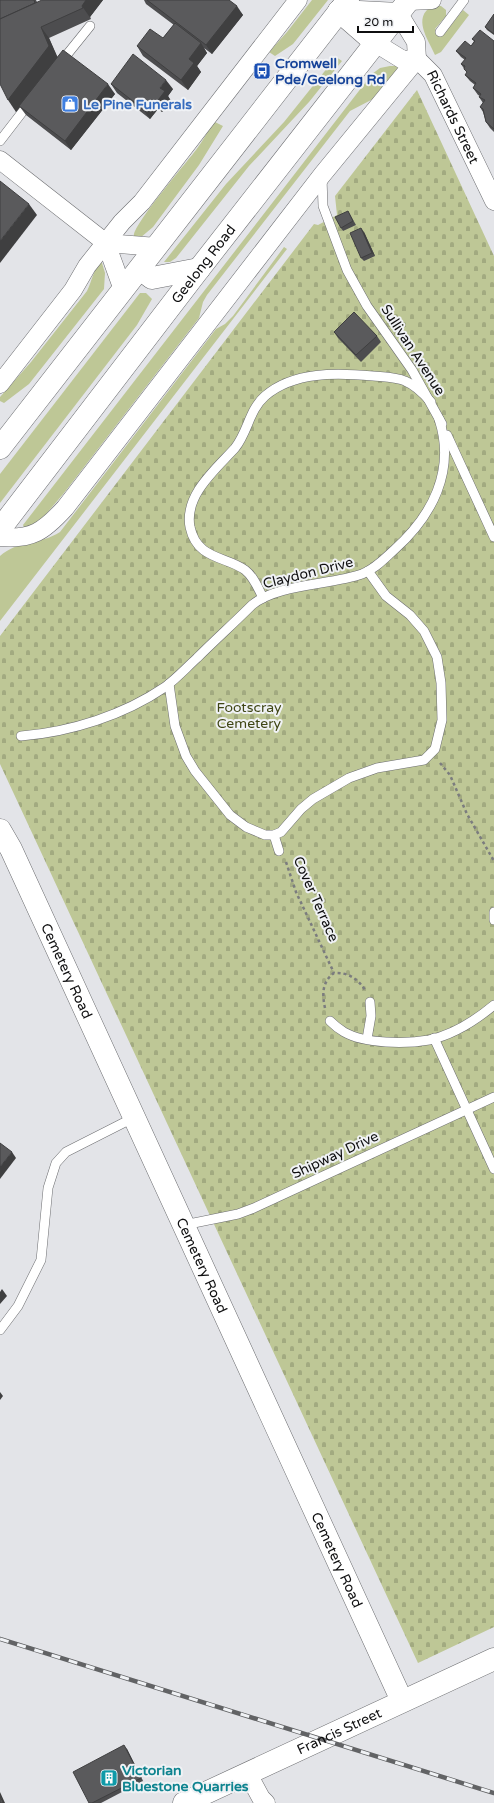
<svg xmlns="http://www.w3.org/2000/svg" width="494" height="1803" viewBox="0 0 494 1803" font-family="'Varela Round',sans-serif">
	<style>
		.green { fill: #bec796 }
		.cemetery { fill: url(#cemetery-stones) }
		.lines { fill: none; stroke-linecap: round; stroke-linejoin: round }
		.service-casing { stroke: #6c6d70; stroke-width: 10 }
		.minor-casing { stroke: #6c6d70; stroke-width: 19 }
		.tertiary-casing { stroke: #6c6d70; stroke-width: 23 }
		.secondary-casing { stroke: #6c6d70; stroke-width: 23 }
		.trunk-casing { stroke: #6c6d70; stroke-width: 23 }
		.path { stroke: #7b7c7e; stroke-width: 2.5; stroke-dasharray: 3 3; stroke-linecap: butt }
		.service { stroke: #fff; stroke-width: 9 }
		.minor { stroke: #fff; stroke-width: 18 }
		.tertiary { stroke: #fff; stroke-width: 22 }
		.secondary { stroke: #fff; stroke-width: 22 }
		.trunk { stroke: #fff; stroke-width: 22 }
		.rail-casing { stroke: #626365; stroke-width: 4.5 }
		.rail { stroke: #f0f2f5; stroke-width: 3; stroke-dasharray: 9; stroke-linecap: butt }
		.wall { fill: #4d4d4f }
		.shaded-wall { fill: #3f3f40 }
		.building { fill: #5a5a5c; stroke: #3f3f40 }
		.labels { text-anchor: middle; dominant-baseline: central; stroke-width: 4; stroke-linejoin: round; paint-order: stroke }
		.transit-label { font-size: 14px; font-weight: bold; fill: #164399; stroke: #f0f2f5; text-anchor: start }
		.shop-label { font-size: 14px; font-weight: bold; fill: #366cbe; stroke: #f0f2f5; text-anchor: start }
		.street-label { font-size: 14px; fill: #0f0f10; stroke: #f0f2f5 }
		.park-label { font-size: 14px; fill: #3f4615; stroke: #f0f2f5 }
		.culture-label { font-size: 14px; font-weight: bold; fill: #0d838f; stroke: #f0f2f5; text-anchor: start }
	</style>
	<defs>
		<pattern id="cemetery-stones" width="16" height="16" patternUnits="userSpaceOnUse"><rect width="16" height="16" fill="#bec796"/><path d="M2 7V4a2 2 0 0 1 4 0v3zM10 15v-3a2 2 0 0 1 4 0v3z" fill="#a2aa80"/></pattern>
	</defs>
	<rect width="100%" height="100%" fill="#e3e4e8"/>
	<g class="green">
		<path d="M312,0H328L293,44L275,56L269,52L287,32Z"/>
		<path d="M432,6H441L446,10V16L435,29L443,35L463,10L469,15L441,52L435,55C428,39 412,18 432,6Z"/>
		<path d="M336,57L342,61L309,102L249,166L176,258L170,262H164L226,184L284,122Z"/>
		<path d="M390,66H397L398,69L373,99L350,111L207,295L203,302L199,318L64,493L41,520L25,530L23,525L372,74L380,68Z"/>
		<path d="M213,121L223,126L199,165L153,227L140,238L134,236C132,226 186,163 196,150C203,141 208,131 213,121Z"/>
		<path d="M284,247L287,249L0,621V556C18,540 40,545 60,532L216,329L225,324L233,316Z"/>
		<path d="M100,262L102,263L105,273L104,289L29,384L4,403L0,401V397L31,362L87,291C92,281 93,271 100,262Z"/>
		<path d="M140,293H146L152,299L137,325L0,503V474Z"/>
	</g>
	<path class="cemetery" d="M417,90L494,256V1627L418,1663L0,764V636L314,224L318,225L337,215L335,196Z"/>
	<g class="lines">
		<g class="service-casing">
			<g id="service">
				<path d="M440,32L464,0"/>
				<path d="M61,62L90,26"/>
				<path d="M0,141L30,102"/>
				<path d="M322,178L323,206L347,270L367,306L412,370L442,424"/>
				<path d="M447,435L494,537"/>
				<path d="M263,598C258,588 254,577 245,570C226,556 197,560 190,527C184,495 216,469 235,448C248,432 249,410 265,396C294,371 337,373 373,376C383,377 396,377 405,381C415,385 424,394 431,402"/>
				<path d="M169,684L175,726L186,756L195,771L230,815L246,827L265,835H274L281,832L301,809L313,799L349,778L377,768L424,760L435,749L442,720L441,683L437,657L424,631L410,615L386,596L368,571"/>
				<path d="M21,736C71,732 124,715 165,687C177,678 186,668 197,658C215,640 234,623 252,605C277,584 331,585 362,574C375,569 384,559 394,550C432,516 456,471 439,419"/>
				<path d="M274,835L279,851"/>
				<path d="M494,912V920"/>
				<path d="M330,1021C334,1025 339,1029 344,1032C365,1044 406,1044 429,1040C452,1035 476,1020 494,1005"/>
				<path d="M434,1038L494,1169"/>
				<path d="M367,1039L371,1016L370,1002"/>
				<path d="M184,1225L238,1214L254,1208L494,1097"/>
				<path d="M0,1330L18,1306L41,1260L48,1188L56,1163L66,1152L133,1118"/>
			</g>
		</g>
		<g class="minor-casing">
			<g id="minor">
				<path d="M408,1L432,0"/>
				<path d="M399,14L416,42L417,59"/>
				<path d="M377,44L403,60L417,59"/>
				<path id="s1" d="M417,59L433,75L494,201"/>
				<path d="M0,160L106,243L123,290"/>
				<path d="M106,243L157,247"/>
				<path d="M0,384L73,290L87,266L122,222L142,202L298,0"/>
				<path d="M0,537C32,540 44,531 65,508L322,175L417,59"/>
				<path d="M248,1774L261,1798L266,1803"/>
			</g>
		</g>
		<g class="tertiary-casing">
			<g id="tertiary">
				<path id="s2" d="M0,830L11,849L402,1701"/>
			</g>
		</g>
		<g class="secondary-casing">
			<g id="secondary">
				<path id="s3" d="M184,1803L494,1659"/>
			</g>
		</g>
		<g class="trunk-casing">
			<g id="trunk">
				<path d="M339,11L399,14"/>
				<path d="M339,11L377,44"/>
				<path d="M140,269L152,278L199,269"/>
				<path d="M0,448L348,0"/>
				<path id="s4" d="M0,529L199,269L409,0"/>
			</g>
		</g>
		<g class="path">
			<path d="M440,763L450,775L467,814L494,861"/>
			<path d="M286,862L296,892L334,973"/>
			<path d="M325,1008C322,994 322,982 334,973C348,972 358,979 365,990"/>
		</g>
		<use href="#service" class="service"/>
		<use href="#minor" class="minor"/>
		<use href="#tertiary" class="tertiary"/>
		<use href="#secondary" class="secondary"/>
		<use href="#trunk" class="trunk"/>
		<g class="rail-casing">
			<path id="rail" d="M0,1639L494,1793"/>
		</g>
		<use href="#rail" class="rail"/>
	</g>
	<g class="wall">
		<path d="M0,0H36L37,2L103,0L90,17L91,19L49,38L57,57L115,94L71,150L26,115L20,107L16,112Z"/>
		<path d="M144,0H229L243,15L212,54L204,48L207,53L197,66L201,72L188,90L143,56L137,46L163,38L174,25L146,4Z"/>
		<path d="M494,14V35L487,30L485,27Z"/>
		<path d="M472,39L494,41V132L490,128L486,122L483,112L480,107L483,103L479,97L480,96L478,95L473,88L475,85L470,81L465,75L467,73L461,64L465,60L461,57L456,51L471,46L474,41Z"/>
		<path d="M111,84L173,89L168,96L171,101L162,112L158,109L150,119L117,93Z"/>
		<path d="M348,211L356,225L343,231L341,228Z"/>
		<path d="M364,232L375,256L364,261L361,258Z"/>
		<path d="M334,332L377,336L381,342L361,362L338,338Z"/>
		<path d="M127,1749L143,1781L101,1803H89Z"/>
	</g>
	<g class="shaded-wall">
		<path d="M86,0H103L90,17L91,19L82,6Z"/>
		<path d="M237,6L243,15L212,54L206,45Z"/>
		<path d="M41,27L49,38L58,58L16,112L8,100Z"/>
		<path d="M201,43L207,53L197,66L201,72L188,90L181,80L189,59Z"/>
		<path d="M166,80L173,89L168,96L171,101L162,112L156,103L160,88Z"/>
		<path d="M108,84L115,94L71,150L65,141Z"/>
		<path d="M151,100L158,109L150,119L143,109Z"/>
		<path d="M29,204L37,215L0,263V241Z"/>
		<path d="M361,228L364,232L375,256L372,253Z"/>
		<path d="M12,1152L16,1158L0,1179V1167Z"/>
		<path d="M2,1289L7,1296L0,1304V1292Z"/>
		<path d="M0,1392L3,1396L0,1400Z"/>
		<path d="M124,1745L127,1749L143,1781L141,1778Z"/>
		<path d="M0,1792L5,1803H3L0,1796Z"/>
	</g>
	<g class="building">
		<path d="M0,0H34L35,3L0,19Z"/>
		<path d="M42,0H86L82,6L83,8L41,27L49,46L8,100L0,84V19Z"/>
		<path d="M147,0H229L237,6L206,45Z"/>
		<path d="M494,14V34L485,27Z"/>
		<path d="M175,23L201,43L189,59L194,63L181,80L137,46L150,29L163,38Z"/>
		<path d="M480,30L494,41V129L486,122L483,109L480,107L485,100L479,97L481,94L473,88L476,83L465,75L467,72L464,69L465,66L461,64L466,58L456,51L465,41L471,46L475,41L472,39Z"/>
		<path d="M63,50L108,84L65,141L19,106Z"/>
		<path d="M133,54L166,80L160,88L165,91L156,103L151,100L143,109L111,84Z"/>
		<path d="M0,181L29,204L0,241Z"/>
		<path d="M348,211L353,221L341,228L335,217Z"/>
		<path d="M361,228L372,253L361,258L350,233Z"/>
		<path d="M354,312L377,336L356,355L334,332Z"/>
		<path d="M0,1143L12,1152L0,1167Z"/>
		<path d="M124,1745L141,1778L92,1803H89L73,1772Z"/>
		<path d="M0,1796L3,1803H0Z"/>
	</g>
	<defs>
		<g id="bus-square" transform="scale(0.9)"><rect x="-9" y="-9" width="18" height="18" rx="4" fill="#1a4fb4" stroke="#f0f2f5"/><path d="M-5-6H5V4H4V6H2V4H-2V6H-4V4H-5ZM-3.5-4V0h7V-4ZM-3.5 1.2v1.5H-2V1.2ZM2 1.2v1.5H3.5V1.2Z" fill="#fff"/></g>
		<g id="shop-square" transform="scale(0.9)"><rect x="-9" y="-9" width="18" height="18" rx="4" fill="#3f7fe0" stroke="#f0f2f5"/><path d="M-5-2.5h2.3a2.7 3.5 0 0 1 5.4 0H5L5.5 6h-11ZM-1.5-2.5h3a1.5 2.3 0 0 0-3 0Z" fill="#fff"/></g>
		<g id="building-square" transform="scale(0.9)"><rect x="-9" y="-9" width="18" height="18" rx="4" fill="#0f9aa8" stroke="#f0f2f5"/><path d="M-4-6H4V6H1V3H-1V6H-4ZM-2.5-4.3h1.7v1.8h-1.7ZM.8-4.3h1.7v1.8H.8ZM-2.5-1h1.7V.8h-1.7ZM.8-1h1.7V.8H.8Z" fill="#fff"/></g>
	</defs>
	<g fill-rule="evenodd">
		<use href="#bus-square" x="262" y="71"/>
		<use href="#shop-square" x="70" y="104"/>
		<use href="#building-square" x="109" y="1778"/>
	</g>
	<g class="labels">
		<g class="transit-label">
			<text x="275" y="63">Cromwell<tspan x="275" dy="16">Pde/Geelong Rd</tspan></text>
		</g>
		<g class="shop-label">
			<text x="83" y="104">Le Pine Funerals</text>
		</g>
		<g class="street-label">
			<text stroke="none"><textPath href="#s1" startOffset="69">Richards Street</textPath></text>
			<text stroke="none"><textPath href="#s4" startOffset="334">Geelong Road</textPath></text>
			<text transform="translate(413 350) rotate(57)">Sullivan Avenue</text>
			<text transform="translate(308 573) rotate(-14)">Claydon Drive</text>
			<text transform="translate(316 899) rotate(66)">Cover Terrace</text>
			<text stroke="none"><textPath href="#s2" startOffset="156">Cemetery Road</textPath></text>
			<text transform="translate(335 1155) rotate(-25)">Shipway Drive</text>
			<text stroke="none"><textPath href="#s2" startOffset="480">Cemetery Road</textPath></text>
			<text stroke="none"><textPath href="#s2" startOffset="804">Cemetery Road</textPath></text>
			<text stroke="none"><textPath href="#s3" startOffset="171">Francis Street</textPath></text>
		</g>
		<g class="park-label">
			<text x="249" y="707">Footscray<tspan x="249" dy="16">Cemetery</tspan></text>
		</g>
		<g class="culture-label">
			<text x="122" y="1770">Victorian<tspan x="122" dy="16">Bluestone Quarries</tspan></text>
		</g>
	</g>
	<path d="M358 26v6h55v-6" fill="none" stroke="#0f0f10" stroke-width="2"/>
	<text x="364" y="26" font-size="12" fill="#0f0f10" stroke="#f0f2f5" stroke-width="3" paint-order="stroke">20 m</text>
</svg>
